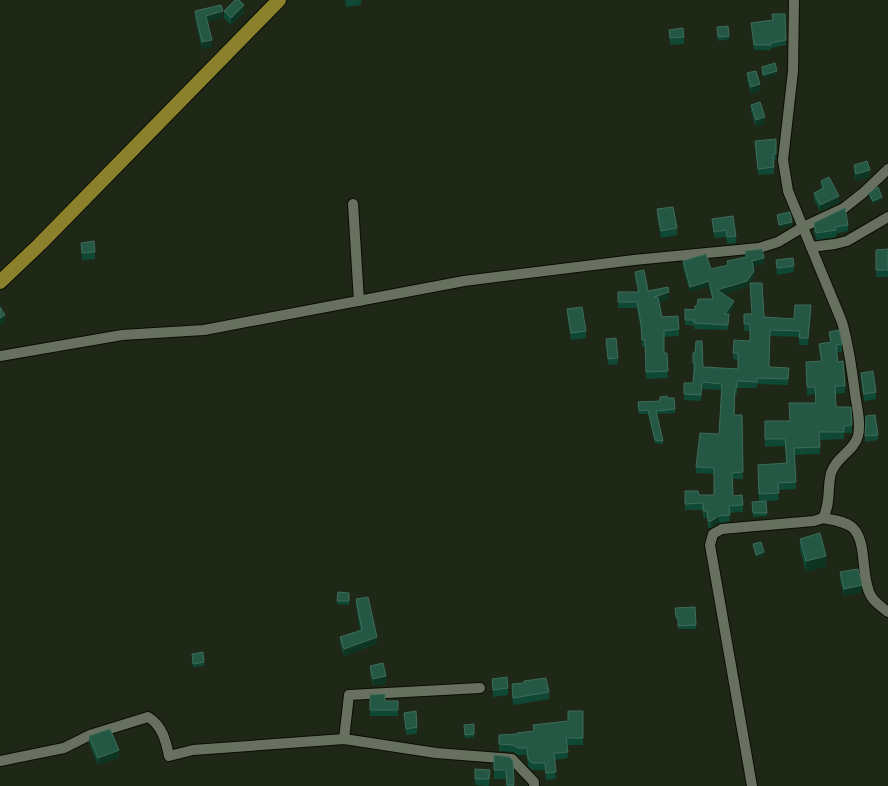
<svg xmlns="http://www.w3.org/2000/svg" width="888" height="786" viewBox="0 0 888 786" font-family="'Golos Text',sans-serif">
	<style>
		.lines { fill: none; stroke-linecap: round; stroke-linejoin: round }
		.minor-casing { stroke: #090f03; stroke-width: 12 }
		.major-casing { stroke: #090f03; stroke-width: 16 }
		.minor { stroke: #687160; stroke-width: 10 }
		.major { stroke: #8b802c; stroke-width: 14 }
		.wall { fill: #0f4935 }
		.shaded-wall { fill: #0d3522 }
		.building { fill: #245845; stroke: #3f6c5a }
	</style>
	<rect width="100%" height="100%" fill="#1f2717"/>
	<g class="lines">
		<g class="minor-casing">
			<g id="minor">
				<path d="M353,204L359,301"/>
				<path d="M811,247L835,244L847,241L888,217"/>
				<path d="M0,356L122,335L204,330L464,281L634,260L759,248L778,242L803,227L844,208L863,193L888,169"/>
				<path d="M823,518C833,520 845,521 853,528C868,543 860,577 871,596C875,603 882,607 888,612"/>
				<path d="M344,739L349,695L480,688"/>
				<path d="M0,761L64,748L90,735L148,717C162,725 166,741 169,756L193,750L344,739L436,753L512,759L534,782V786"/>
				<path d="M752,786L710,545L713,534L722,529L814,521L823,518C831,503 827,488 831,473C836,457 854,451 858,436C861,423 857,407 855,394C852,370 849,346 842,322L788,191L783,160L793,71L794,0"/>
			</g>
		</g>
		<g class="major-casing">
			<path id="major" d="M0,282L40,244L279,0"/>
		</g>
		<use href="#minor" class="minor"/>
		<use href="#major" class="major"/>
	</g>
	<g class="wall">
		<path d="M345,0H361V5L346,7Z"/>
		<path d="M195,11L223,17L208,22L212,47L202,49L195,18Z"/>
		<path d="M224,11L244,12L231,25L224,18Z"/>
		<path d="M785,14L786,45L771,48V50H754L751,23L772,20Z"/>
		<path d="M717,27L729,36V39L718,41Z"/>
		<path d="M669,30L684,37V44L670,45Z"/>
		<path d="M747,73L760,91L751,94L747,80Z"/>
		<path d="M751,105L765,124L756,127L751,112Z"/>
		<path d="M776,139V160H774V174L758,175L755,141Z"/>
		<path d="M854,165L870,177L856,181L854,172Z"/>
		<path d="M821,181L839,203L820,211L814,199V193L821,189Z"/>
		<path d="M869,193L882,200L873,204L869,196Z"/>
		<path d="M657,209L677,228V235L661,238L657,216Z"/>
		<path d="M712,219L736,236V243L727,244L726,237L714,238Z"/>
		<path d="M814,223L848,225V231L836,234V237L816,240L814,230Z"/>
		<path d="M81,243L95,252V259L82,260Z"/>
		<path d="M888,249V277H876V250Z"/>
		<path d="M745,251L764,264L753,266L754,276L747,287L723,294L734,306L729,314L728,330L694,329V326L685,325V309L695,310L697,306L712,299L709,286L690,292L683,267V261L711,269L727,266V261L745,257Z"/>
		<path d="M776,260L794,266V272L777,275Z"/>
		<path d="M635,272L648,291L669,299L659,302L662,317L679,329V336L664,337V353H667L668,378L646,379L645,347H642L641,331L637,308H618V292H638L635,278Z"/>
		<path d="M567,309L586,331V338L571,340L567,316Z"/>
		<path d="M811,312L808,345H799V337L770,336L769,367L789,368L788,385L757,384V388H737V394H735L734,415H742L743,479H733V496L743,505V512L729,513L730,521L719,523L711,528H708L707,518H703V510H685V491L699,495H714V474L696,473V467L719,434L722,390L702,389L701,401L684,400V394L693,383L694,370H693V353L703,367L738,369V360L733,359V353L750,341V331H744V324L764,317L794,319Z"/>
		<path d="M829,332L842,344V352H837L838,362L845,386V393L836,394V407L852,425V433H844V439L820,440V454L795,455L796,489L778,490L779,500L759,502L758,465L786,463L785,446L765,447V421H789L815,403V394L807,395L806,362H821L819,351V344L830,342Z"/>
		<path d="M606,339L618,358V364L608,365Z"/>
		<path d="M861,373L876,392V399L864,401L861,380Z"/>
		<path d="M668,398L675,409V413L657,414L663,441V444L655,443L648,414H639L638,402L660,401Z"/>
		<path d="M866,416L878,435V440L865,442Z"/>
		<path d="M766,501L767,516L753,517L752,502Z"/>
		<path d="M800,539L826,566L806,572L800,549Z"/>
		<path d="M840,572L862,592L844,596L840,579Z"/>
		<path d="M338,592L349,593V605L337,604Z"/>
		<path d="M356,599L377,644L344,656L340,643V637L360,630L356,606Z"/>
		<path d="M675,608L696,625V629H678V620H676Z"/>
		<path d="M192,654L204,662V666L193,667Z"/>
		<path d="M370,666L386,683L373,686L370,673Z"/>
		<path d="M492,679L508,688V695L493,697Z"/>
		<path d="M512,684L549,692V699L513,705Z"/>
		<path d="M370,695L385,701H398V716H370Z"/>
		<path d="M583,711V745H567L568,758L554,760L556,779L546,780L545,770H532L528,766L527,755H518L513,752L499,751V735L517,734L533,731V725L568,721Z"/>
		<path d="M404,713L417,727V734L406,735Z"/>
		<path d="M474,724V737L465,738L464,725Z"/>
		<path d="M89,736L119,757L98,765L89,743Z"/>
		<path d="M494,755L513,761L514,786H506V779H494Z"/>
		<path d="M490,770L489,786L475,785V779Z"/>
	</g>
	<g class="shaded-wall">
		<path d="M244,5V12L231,25V18Z"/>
		<path d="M223,11V17L206,23V16Z"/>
		<path d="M212,40V47L202,49V42Z"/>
		<path d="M777,71V75L763,78V75Z"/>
		<path d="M760,84V91L751,94V87Z"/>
		<path d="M765,117V124L756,127V120Z"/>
		<path d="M870,170V177L856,181V174Z"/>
		<path d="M839,196V203L820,211V205Z"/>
		<path d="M882,197V200L873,204V201Z"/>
		<path d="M792,222V226L779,229V225Z"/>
		<path d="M764,258V264L752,266V261Z"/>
		<path d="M754,271V276L747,287L717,295V290Z"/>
		<path d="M709,281V286L690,292V287Z"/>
		<path d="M669,292V299L654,304V297Z"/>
		<path d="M734,301V306L725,320V314Z"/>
		<path d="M5,315V322L0,325V318Z"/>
		<path d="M719,516V523L711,528V521Z"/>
		<path d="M764,552V556L756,558V555Z"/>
		<path d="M826,556V566L806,572V561Z"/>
		<path d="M862,585V592L844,596V589Z"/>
		<path d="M377,637V644L344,656V649Z"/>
		<path d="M386,676V683L373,686V679Z"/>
		<path d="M119,750V757L98,765V758Z"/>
	</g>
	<g class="building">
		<path d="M235,0H239L244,5L231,18L224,11Z"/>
		<path d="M221,5L223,11L206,16L212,40L202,42L195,11Z"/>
		<path d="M772,14H785L786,40L770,43L771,45H754L751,23L773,20Z"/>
		<path d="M728,26L729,36L718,37L717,27Z"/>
		<path d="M683,28L684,37L670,38L669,30Z"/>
		<path d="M775,63L777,71L763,75L762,67Z"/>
		<path d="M756,71L760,84L751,87L747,73Z"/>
		<path d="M760,102L765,117L756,120L751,105Z"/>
		<path d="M776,139V154H773L774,167L758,169L755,141Z"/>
		<path d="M867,161L870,170L856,174L854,165Z"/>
		<path d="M829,177L839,196L820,205L814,193L824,188L821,181Z"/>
		<path d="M878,187L882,197L873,201L869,193Z"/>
		<path d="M673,207L677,228L661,231L657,209Z"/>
		<path d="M845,208L848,225L835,227L836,230L816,233L814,223Z"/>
		<path d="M790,212L792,222L779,225L777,215Z"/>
		<path d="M733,216L736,236L727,237L726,230L714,232L712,219Z"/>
		<path d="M94,241L95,252L82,253L81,243Z"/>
		<path d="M762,249L764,258L752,261L754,271L747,281L717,290L734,301L725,314H729L728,325L694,323V320H685V309L695,310V306H697L698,299H713L709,281L690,287L683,261L706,254L711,269L728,265L727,261L747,257L745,251Z"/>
		<path d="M888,249V270H876V250Z"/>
		<path d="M793,258L794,266L777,268L776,260Z"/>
		<path d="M644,270L648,291L668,287L669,292L654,297H658L662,317L678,316L679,329L664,331V353H667L668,371L646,372L645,340H642L641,324L637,302H618V292H639L635,272Z"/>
		<path d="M750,283H762L764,317L794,319L795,305H811L808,338H799L800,331L770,330L769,367L789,368L788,379L757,378V382L737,381V388H735L734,415H742L743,472L732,473L733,496L742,495L743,505L729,506L730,515L719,516L711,521H708L707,511H703V503L685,504V491H698L699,495H714V468L696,467L700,433L719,434L722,384L702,382L701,395L684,394V383H693L695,363H693V353H695L696,341H702L703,367L738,369V353H733L734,340L750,341V324H744V314H752Z"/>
		<path d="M0,307L5,315L0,318Z"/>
		<path d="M582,307L586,331L571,333L567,309Z"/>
		<path d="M839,330L842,344L836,345L838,362L843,361L845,386H835L836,407H851L852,425L844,426V432H819L820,447L794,448L796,482L778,483L779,493L759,494L758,465L787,463L785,439H765V421H790L789,403H816L815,387H807L806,362L822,361L819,344L831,342L829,332Z"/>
		<path d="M616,338L618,358L608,359L606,339Z"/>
		<path d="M873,371L876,392L864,394L861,373Z"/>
		<path d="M667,396L668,398H674L675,409L656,411L663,441L655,440L648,410L639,411L638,402L660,401V397Z"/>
		<path d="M875,415L878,435L865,436L866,416Z"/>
		<path d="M766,501L767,513H753L752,502Z"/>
		<path d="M820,533L826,556L806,561L800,539Z"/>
		<path d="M761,542L764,552L756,555L753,544Z"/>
		<path d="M858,569L862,585L844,589L840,572Z"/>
		<path d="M338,592L349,593V601H337Z"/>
		<path d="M368,597L377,637L344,649L340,637L362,630L356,599Z"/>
		<path d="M695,607L696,625L678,626V617H676L675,608Z"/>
		<path d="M203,652L204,662L193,664L192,654Z"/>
		<path d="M383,663L386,676L373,679L370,666Z"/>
		<path d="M507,677L508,688L493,690L492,679Z"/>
		<path d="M546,678L549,692L513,698L512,684L524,683V681Z"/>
		<path d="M385,694V701H398V710H370V695Z"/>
		<path d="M416,711L417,727L406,729L404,713Z"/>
		<path d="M568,711H583V738H566L568,752L554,753L556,772L546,773L545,763H532L528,759L527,748H518L513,745L499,744V735L517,734V733L534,731L533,725L568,721Z"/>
		<path d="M474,724V734L465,735L464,725Z"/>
		<path d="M110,729L119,750L98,758L89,736Z"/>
		<path d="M494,755L509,757L513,761L514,785H507L506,770H494Z"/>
		<path d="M475,769L490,770L489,779H475Z"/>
	</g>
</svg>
